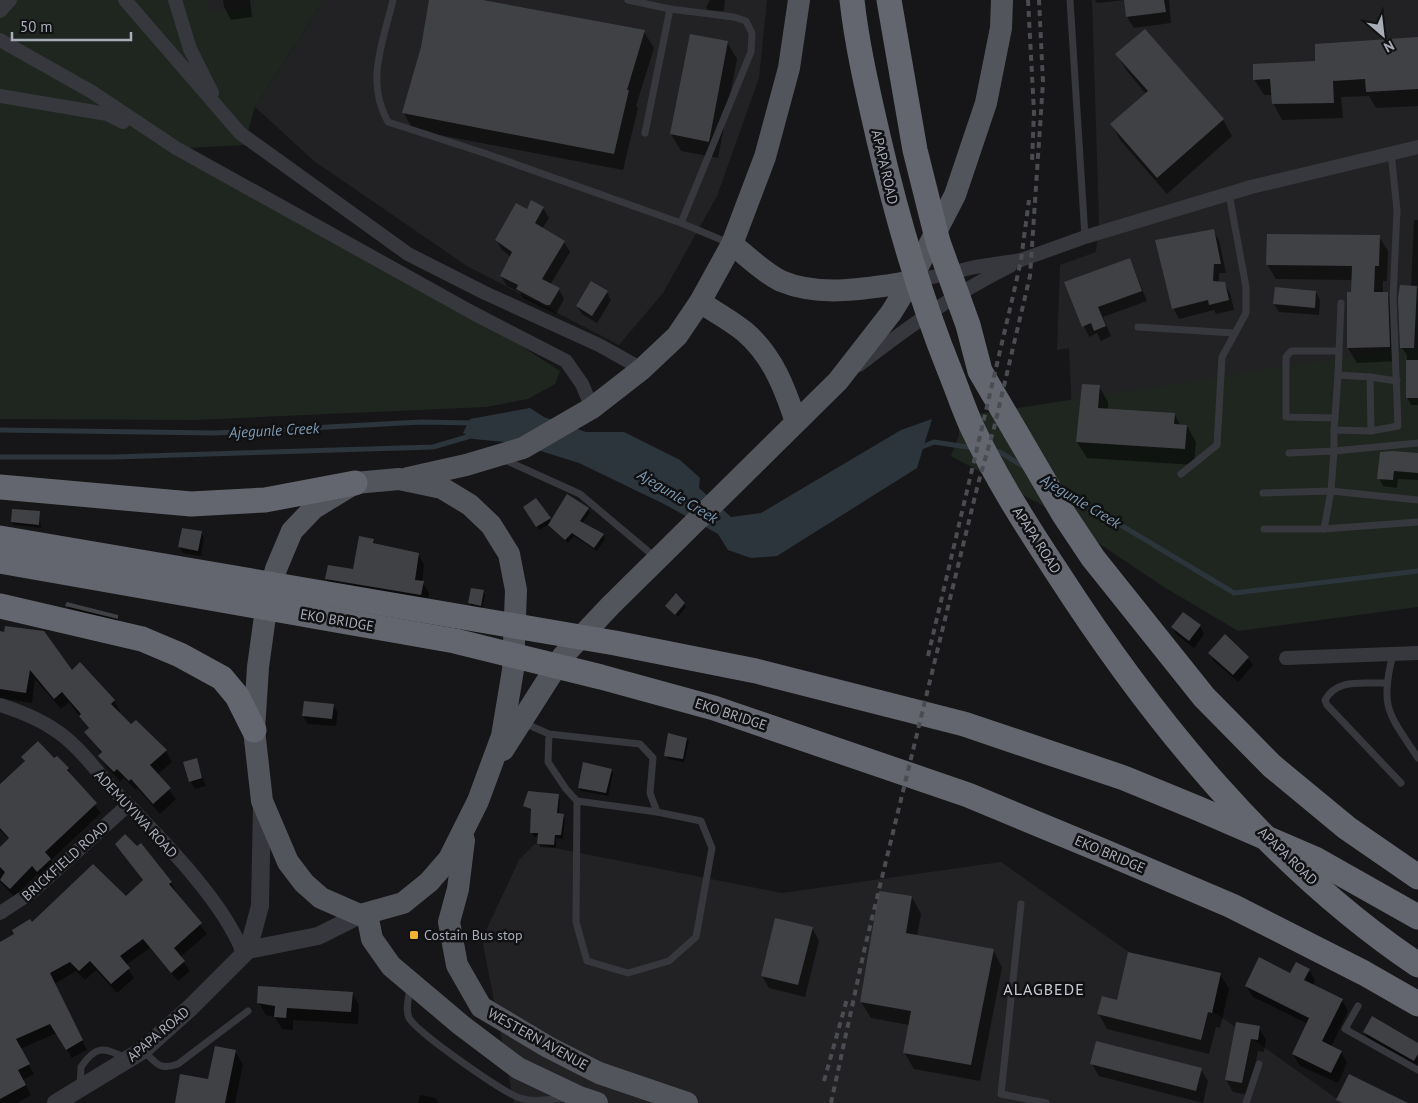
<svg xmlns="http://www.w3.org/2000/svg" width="1418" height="1103" viewBox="0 0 1418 1103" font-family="'PT Sans',sans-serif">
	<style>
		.built { fill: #222225 }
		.green { fill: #1e261f }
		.water { fill: #2c353c }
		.shadow { fill: #0007 }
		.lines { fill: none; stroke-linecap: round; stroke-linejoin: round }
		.stream { stroke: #2c353c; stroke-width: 5 }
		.building { fill: #404145 }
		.service { stroke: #37383d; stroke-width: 7 }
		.minor { stroke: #37383d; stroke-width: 14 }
		.tertiary { stroke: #37383d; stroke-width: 18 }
		.primary { stroke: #53555c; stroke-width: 22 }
		.motorway { stroke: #63666e; stroke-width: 25 }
		.rail { stroke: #4a4c52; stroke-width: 4; stroke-dasharray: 6 5; stroke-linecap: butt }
		.poi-dot { fill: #f2b134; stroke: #111113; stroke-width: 2 }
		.labels { text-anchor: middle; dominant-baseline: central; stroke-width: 5; stroke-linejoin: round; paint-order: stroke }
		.street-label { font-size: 14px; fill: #a8adb8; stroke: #111113 }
		.poi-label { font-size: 14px; fill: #a8adb8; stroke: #111113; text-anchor: start }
		.water-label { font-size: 15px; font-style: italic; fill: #7f9bb3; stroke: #111113 }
		.quarter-label { font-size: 16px; letter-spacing: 1px; fill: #c9ccd4; stroke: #111113 }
	</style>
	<rect width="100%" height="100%" fill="#161618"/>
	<g class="built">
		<path d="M202,0H258L256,12L207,17Z"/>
		<path d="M324,0H767L759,78L717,196L663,293L619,345L467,266L314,161L255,107Z"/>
		<path d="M1092,0H1418V526L1074,453L1069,348L1057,350L1060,265L1096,252L1099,221Z"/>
		<path d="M535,844L782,893L1001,862L1343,1103H514L482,939L519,860Z"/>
	</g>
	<g class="green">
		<path d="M0,0H207L210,12L248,8L254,3V0H324L255,107L244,145L171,149L497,330L560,371L555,384L528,399L486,407L195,420L0,419Z"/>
		<path d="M1418,346V607L1238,631L1164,587L1040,504L951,456L959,435V417Z"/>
	</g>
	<path class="water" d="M530,408L544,417L586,432H624L680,460L700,478L699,488L731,517L761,513L901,430L932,419L917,468L777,556L751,558L728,550L718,534L664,504L579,463L515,443L473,439L463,433L470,419Z"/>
	<g class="shadow">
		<path d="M223,0H250L252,17L231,20L224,7Z"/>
		<path d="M430,0H476L644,32L654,48L636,106L638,108L623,170L413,130L404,113L427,25Z"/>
		<path d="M710,0H725L724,11L708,10L706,7Z"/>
		<path d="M1095,0H1169L1171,23L1134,28L1127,17L1125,0L1097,3Z"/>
		<path d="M1418,39V106L1376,108L1369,96L1341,97L1343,118L1282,120L1273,103L1272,95H1264L1254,79Z"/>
		<path d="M727,42L737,59L718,158L681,151L671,134Z"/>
		<path d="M1117,55L1223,120L1232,136L1167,194L1121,141L1111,124L1146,94L1127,71Z"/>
		<path d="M543,208L549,218L542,229L564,242L570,252L550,285L559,289L564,299L556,314L523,298L520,292L507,286L501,276L511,257L502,250L496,240L527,210Z"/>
		<path d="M1414,220H1418V405H1411L1407,397V355L1401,347L1411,287Z"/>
		<path d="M1213,231L1219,240L1226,273H1219V283H1224L1230,293L1234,310L1216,314L1214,310L1179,319L1174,309L1156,241Z"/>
		<path d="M1379,237L1388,251L1387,281H1383V293H1387L1396,308L1397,361L1357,363L1348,348L1352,280L1276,279L1267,264Z"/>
		<path d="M1130,259L1147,301L1103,317L1111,336L1101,341L1097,333L1089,337L1065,282Z"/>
		<path d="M607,292L611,300L597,323L582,314L577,306Z"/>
		<path d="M1316,292L1320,300L1319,315L1279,312L1274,304Z"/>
		<path d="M1099,386L1108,402V410L1174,414L1181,426H1187L1196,442L1194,465L1087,458L1077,442Z"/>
		<path d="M1418,454V480L1398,479L1397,488L1383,486L1379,478Z"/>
		<path d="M525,507L552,521L588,509L590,513L582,523L603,535L605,539L597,551L574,536L568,543L549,524L539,530Z"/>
		<path d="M39,512L41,528L14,525L12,522Z"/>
		<path d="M201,532L204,538L201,556L183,553L179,546Z"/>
		<path d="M373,540L376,545L418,554L424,565L422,582L429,593L427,605L333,589L326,579L354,571Z"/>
		<path d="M483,591L485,595L482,609L472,607L470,603Z"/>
		<path d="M684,604L686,607L678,617L667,606Z"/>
		<path d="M67,606L118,617L119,622L69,610Z"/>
		<path d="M1200,626L1204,634L1194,648L1177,635L1172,627Z"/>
		<path d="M0,632L71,672L114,701L120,711L118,713L131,726L136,721L166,751L172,762L157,775L176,799L160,814L137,788L136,790L124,778L120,781L106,766L100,756L102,754L86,733L89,729L69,702L61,709L35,679L32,703L0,698Z"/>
		<path d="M1210,653L1248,658L1253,665L1238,682L1214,661Z"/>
		<path d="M333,705L338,713L336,726L308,724L303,716Z"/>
		<path d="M687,739L689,742L684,762L668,759L666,756Z"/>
		<path d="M23,757L54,760L57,757L68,769L73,778L101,813L51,860L55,868L43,880L37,874L15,897L0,882V849L9,839L0,830V783L25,762Z"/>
		<path d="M196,760L206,786L195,789L190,781Z"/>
		<path d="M611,770L613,774L608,796L581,791L579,788Z"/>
		<path d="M558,796L560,799L559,815H563L565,819L563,839L556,838V848L540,847L539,837H534L532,833L533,812L524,805Z"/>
		<path d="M116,844L171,882L176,892L175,893L207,934L180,957L190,971L178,981L150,948L126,965L134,978L117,993L96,970L85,980L76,971L54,984L87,1050L72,1058L57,1033L20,1049L34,1074L23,1080L31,1095L17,1103H0V943L31,924L126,897L144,882Z"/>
		<path d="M912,897L921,914L917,936L993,950L1002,967L980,1081L914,1069L904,1052L909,1025L871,1018L861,1002Z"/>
		<path d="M812,928L819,941L805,997L769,988L762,976Z"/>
		<path d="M1309,970L1315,981L1313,986L1342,1000L1348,1011L1331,1047L1341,1052L1347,1063L1338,1083L1300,1066L1293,1054L1308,1024L1253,997L1246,986Z"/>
		<path d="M1220,974L1229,989L1220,1028L1216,1027L1209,1054L1107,1029L1098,1013L1118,1001Z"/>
		<path d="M352,993L359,1005L358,1024L293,1020V1030L282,1029L275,1017L266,1015L259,1003Z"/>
		<path d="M1237,1023L1259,1028L1266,1040L1264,1052L1258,1051L1249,1095L1233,1092L1226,1080Z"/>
		<path d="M1364,1032L1418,1044V1068L1369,1040Z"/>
		<path d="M235,1051L243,1065L235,1103H176L209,1081Z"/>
		<path d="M1092,1064L1201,1069L1208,1081L1203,1103L1099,1076Z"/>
		<path d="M420,1095L436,1098L438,1103H418Z"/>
	</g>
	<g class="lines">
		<g class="stream">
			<path d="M0,430L216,433L421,422L473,423"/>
			<path d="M919,448L934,442L974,448"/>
			<path d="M992,451L1000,452L1024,467"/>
			<path d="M0,457H113L433,447L474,435"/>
			<path d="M1059,488L1234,593L1418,571"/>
		</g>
	</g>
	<g class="building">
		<path d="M429,0H483L645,30L627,90H629L614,154L402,113L421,47Z"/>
		<path d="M1124,0H1164L1166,12L1126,17Z"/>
		<path d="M1145,29L1224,119L1157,178L1110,124L1148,91L1115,54Z"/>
		<path d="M690,34L728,41L709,142L670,134Z"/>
		<path d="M1418,37V89L1366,92L1365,79L1333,81L1334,103L1272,104L1270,79L1253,80V64L1315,61V44Z"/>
		<path d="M531,200L544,207L535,223L565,241L542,279L560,288L550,305H546L516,289L518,285L500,276L512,252L495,240L516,203L527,209Z"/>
		<path d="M1214,229L1221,264H1214L1213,281L1225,282L1229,300L1209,305L1208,300L1172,309L1155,240Z"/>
		<path d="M1267,234L1380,235L1379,266H1375L1374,292H1388L1390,347L1347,348V292H1351L1352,266L1266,265Z"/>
		<path d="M1130,258L1142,291L1098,307L1106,326L1094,331L1091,323L1082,327L1064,282Z"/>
		<path d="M591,281L608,291L592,316L576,306Z"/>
		<path d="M1400,285L1417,286L1414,348H1400L1398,298Z"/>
		<path d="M1275,287L1316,291L1315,308L1273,304Z"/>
		<rect x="1406" y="360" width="12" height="38"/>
		<path d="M1082,384L1100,385L1098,408L1175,413L1174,424L1187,425L1185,449L1076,442Z"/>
		<path d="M1393,451L1418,453V473L1394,471L1393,480L1377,479L1380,452Z"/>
		<path d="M567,494L589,508L580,521L604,534L594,548L572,533L565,540L548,525Z"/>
		<path d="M536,498L551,518L536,527L523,507Z"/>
		<path d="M12,509L40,511L39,525L11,522Z"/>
		<path d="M182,528L202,531L198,551L178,547Z"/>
		<path d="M359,536L374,539L373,543L419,553L415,580L424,581L421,595L325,579L328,565L353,569Z"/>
		<path d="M471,588L484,590L481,606L468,603Z"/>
		<path d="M676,593L685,603L675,615L665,606Z"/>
		<path d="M67,602L118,615V619L65,606Z"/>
		<path d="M1183,612L1201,625L1189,641L1171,627Z"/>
		<path d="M5,626L44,631L72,670L80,662L115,700L111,704L131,724L136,720L167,750L150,765L171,788L153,804L131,779L129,781L117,769L114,772L98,756L102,752L84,732L89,728L79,716L81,714L62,692L54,699L30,670L26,693L0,689V631L4,632Z"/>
		<path d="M1225,634L1249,657L1233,675L1208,653Z"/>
		<path d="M304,701L334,704L332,719L302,716Z"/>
		<path d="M668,733L687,738L683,759L664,756Z"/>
		<path d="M38,741L54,758L57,756L69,768L67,770L97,803L45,852L51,859L37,872L32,866L10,889L0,880L5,872L0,867V847L9,838L0,828V784L25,761L21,757Z"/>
		<path d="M197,758L202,778L189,782L183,762Z"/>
		<path d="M583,762L612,769L606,793L578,788Z"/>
		<path d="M528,791L559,794L557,813L564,814L561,835H555L554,845L537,844L538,833H530L531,809L523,806Z"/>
		<path d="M125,834L137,846L141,843L172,882L169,884L202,923L174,948L185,961L171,973L143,939L120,956L130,968L111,984L90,961L79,971L70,962L50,973L83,1040L66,1050L50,1024L16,1039L30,1064L18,1070L26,1085L0,1099V942L14,934L12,930L30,919L32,922L93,864L126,896L143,880L115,844Z"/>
		<path d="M879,891L912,896L906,933L994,949L971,1065L903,1053L911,1011L860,1002Z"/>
		<path d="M775,918L813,927L798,985L761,976Z"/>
		<path d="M1128,952L1221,973L1212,1013L1208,1012L1201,1040L1097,1014L1102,996L1117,1000Z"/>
		<path d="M1259,957L1290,973L1296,962L1310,969L1304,980L1343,999L1322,1041L1342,1051L1331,1073L1292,1054L1309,1018L1245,986Z"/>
		<path d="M258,986L353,992L351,1012L287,1008L286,1018L274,1017L275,1006L257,1003Z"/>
		<path d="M1372,1016L1418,1043V1054L1414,1061L1363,1032Z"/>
		<path d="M1236,1022L1260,1026L1258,1040L1251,1039L1242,1083L1225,1080Z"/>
		<path d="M1096,1041L1202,1068L1196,1091L1090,1064Z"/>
		<path d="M215,1046L236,1050L225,1103H175L180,1074L208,1079Z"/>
		<path d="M1349,1074L1408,1103H1343L1336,1100Z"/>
	</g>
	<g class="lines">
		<g class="service">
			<path d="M393,0C383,43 365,81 388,122L484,153L681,223"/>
			<path d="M628,0L670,9L734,17L746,21L752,33L751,52L681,223L729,243"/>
			<path d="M1070,0L1085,237"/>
			<path d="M645,133L670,9"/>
			<path d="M1391,152L1397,210L1393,298L1398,426L1371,431L1334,430V451L1418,443"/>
			<path d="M1341,303L1338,375L1370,377L1371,431"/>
			<path d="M1138,327L1233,333"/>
			<path d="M1370,377L1397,381"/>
			<path d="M1335,418L1286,417V357L1291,351H1339"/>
			<path d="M1334,430L1338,375"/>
			<path d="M505,460L580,494L656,558"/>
			<path d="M1181,474L1217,445L1222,357L1246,313V287L1229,194"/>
			<path d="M1263,493L1331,491L1334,451L1289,453"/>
			<path d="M1418,500L1331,491L1324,529L1418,522"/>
			<path d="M1264,529H1324"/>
			<path d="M1393,654C1379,708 1389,714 1418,758"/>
			<path d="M1385,683C1362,684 1337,678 1325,700L1327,705L1401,783"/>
			<path d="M524,723L549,734L640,744L653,758L650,793L657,812L701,821L712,848L696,937L669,961L628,973L587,961L576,922L577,801L566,789L548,762L549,734"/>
			<path d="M577,801L657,812"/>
			<path d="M1021,904L1001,1094L1046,1103"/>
			<path d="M410,988C409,997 405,1009 409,1018C418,1033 502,1092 520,1098C534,1103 551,1099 566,1098"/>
			<path d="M1358,1006L1345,1029L1418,1070"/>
			<path d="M143,1050C156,1063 159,1071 178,1064L248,1011"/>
			<path d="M80,1087L81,1067C95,1046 104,1046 125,1058"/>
			<path d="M1246,1103L1259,1064"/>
		</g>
		<g class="minor">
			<path d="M125,0L240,133L408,254L485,293L599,345L642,369"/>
			<path d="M175,0L190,49L212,93"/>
			<path d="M0,11L10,0"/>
			<path d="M0,40L92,92L176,148L473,313L566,361L582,384L592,408"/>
			<path d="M0,96L107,114L123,122"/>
			<path d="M911,282L975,267L1021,260L1085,237L1251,187L1418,147"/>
			<path d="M859,365C907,328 955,293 1010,266"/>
			<path d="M1286,658L1418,653"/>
			<path d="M0,705C19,711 39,719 55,730C77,744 94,768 111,787C153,831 222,897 243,953"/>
			<path d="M0,913L32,892L128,805"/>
		</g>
		<g class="tertiary">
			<path d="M248,950L260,906L262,804"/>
			<path d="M56,1103L143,1050L190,1008L248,950L318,936L360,915"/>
		</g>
		<g class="primary">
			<path d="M732,244C747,256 764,273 781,281C821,298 869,288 910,282"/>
			<path d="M700,302C715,312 732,321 745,332C773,356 785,389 796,422"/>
			<path d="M408,478L466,465L523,448L592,408L642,369L677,336L700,302L732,244L765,157L789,68L799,0"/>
			<path d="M399,479L442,488L470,505L491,525L509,554L516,590L513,670L502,736L478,801L449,859L429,882L403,903L360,915L321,898L304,883L288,862L262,801L254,730L258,667L266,609L276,569L292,531L314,508L355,483Z"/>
			<path d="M503,750L563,656L610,606L838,381L891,313L910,282L955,195L986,103L1001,28L1002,0"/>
			<path d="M464,840L458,889L449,922L457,965L481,1007L548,1047L599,1073L687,1103"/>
			<path d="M367,914L372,939L391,966L461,1025L518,1068L579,1097L597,1103"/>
		</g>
		<g class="motorway">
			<path d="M852,0C857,46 868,92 878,136C897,218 919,295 951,374C958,391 964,410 972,427C996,478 1026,525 1057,572C1153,721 1270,865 1418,965"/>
			<path d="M889,0L915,150L938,242L968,325L980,371L1063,513L1093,558L1204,697L1272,766L1347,828L1418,877"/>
			<path d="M0,487L191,504L265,500L355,483"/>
			<path d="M0,538L615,643L756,671L964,724L1124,778L1197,808L1315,859L1418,917"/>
			<path d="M0,561L455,641L601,677L714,708L968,795L1103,851L1232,906L1364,973L1418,1004"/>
			<path d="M0,606L142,639L180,655L222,678L237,696L254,730"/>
		</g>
		<g class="rail">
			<path d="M1028,0L1034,112L1032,162"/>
			<path d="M928,656L1013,296L1021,260L1029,200"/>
			<path d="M824,1081L847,999"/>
			<path d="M831,1103L865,947L978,484L994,428L1030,276L1043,82L1039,0"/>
		</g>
	</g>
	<rect class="poi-dot" x="409" y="930" width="10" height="10" rx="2.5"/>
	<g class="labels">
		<g class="street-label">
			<text transform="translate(885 167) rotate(77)">APAPA ROAD</text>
			<text transform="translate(1037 540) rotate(57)">APAPA ROAD</text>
			<text transform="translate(337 620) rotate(10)">EKO BRIDGE</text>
			<text transform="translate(731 714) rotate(18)">EKO BRIDGE</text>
			<text transform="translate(136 814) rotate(47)">ADEMUYIWA ROAD</text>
			<text transform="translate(1110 854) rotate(23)">EKO BRIDGE</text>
			<text transform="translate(1288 856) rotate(44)">APAPA ROAD</text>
			<text transform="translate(65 861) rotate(-42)">BRICKFIELD ROAD</text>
			<text transform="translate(158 1034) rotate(-40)">APAPA ROAD</text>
			<text transform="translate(538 1039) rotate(29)">WESTERN AVENUE</text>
		</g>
		<g class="poi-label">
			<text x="424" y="935">Costain Bus stop</text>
		</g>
		<g class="water-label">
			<text transform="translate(274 430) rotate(-3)">Ajegunle Creek</text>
			<text transform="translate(678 496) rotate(31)">Ajegunle Creek</text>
			<text transform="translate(1081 501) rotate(31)">Ajegunle Creek</text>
		</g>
		<g class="quarter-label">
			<text x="1044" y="989">ALAGBEDE</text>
		</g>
	</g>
	<g transform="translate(1383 35) rotate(152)" stroke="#111113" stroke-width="4" paint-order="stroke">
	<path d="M0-4L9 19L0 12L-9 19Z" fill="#a8adb8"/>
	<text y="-8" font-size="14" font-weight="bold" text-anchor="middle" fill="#a8adb8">N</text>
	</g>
	<path d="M12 32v8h119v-8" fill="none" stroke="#a8adb8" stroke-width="2.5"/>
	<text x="20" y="32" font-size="15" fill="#a8adb8" stroke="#111113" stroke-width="4" paint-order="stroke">50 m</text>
</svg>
